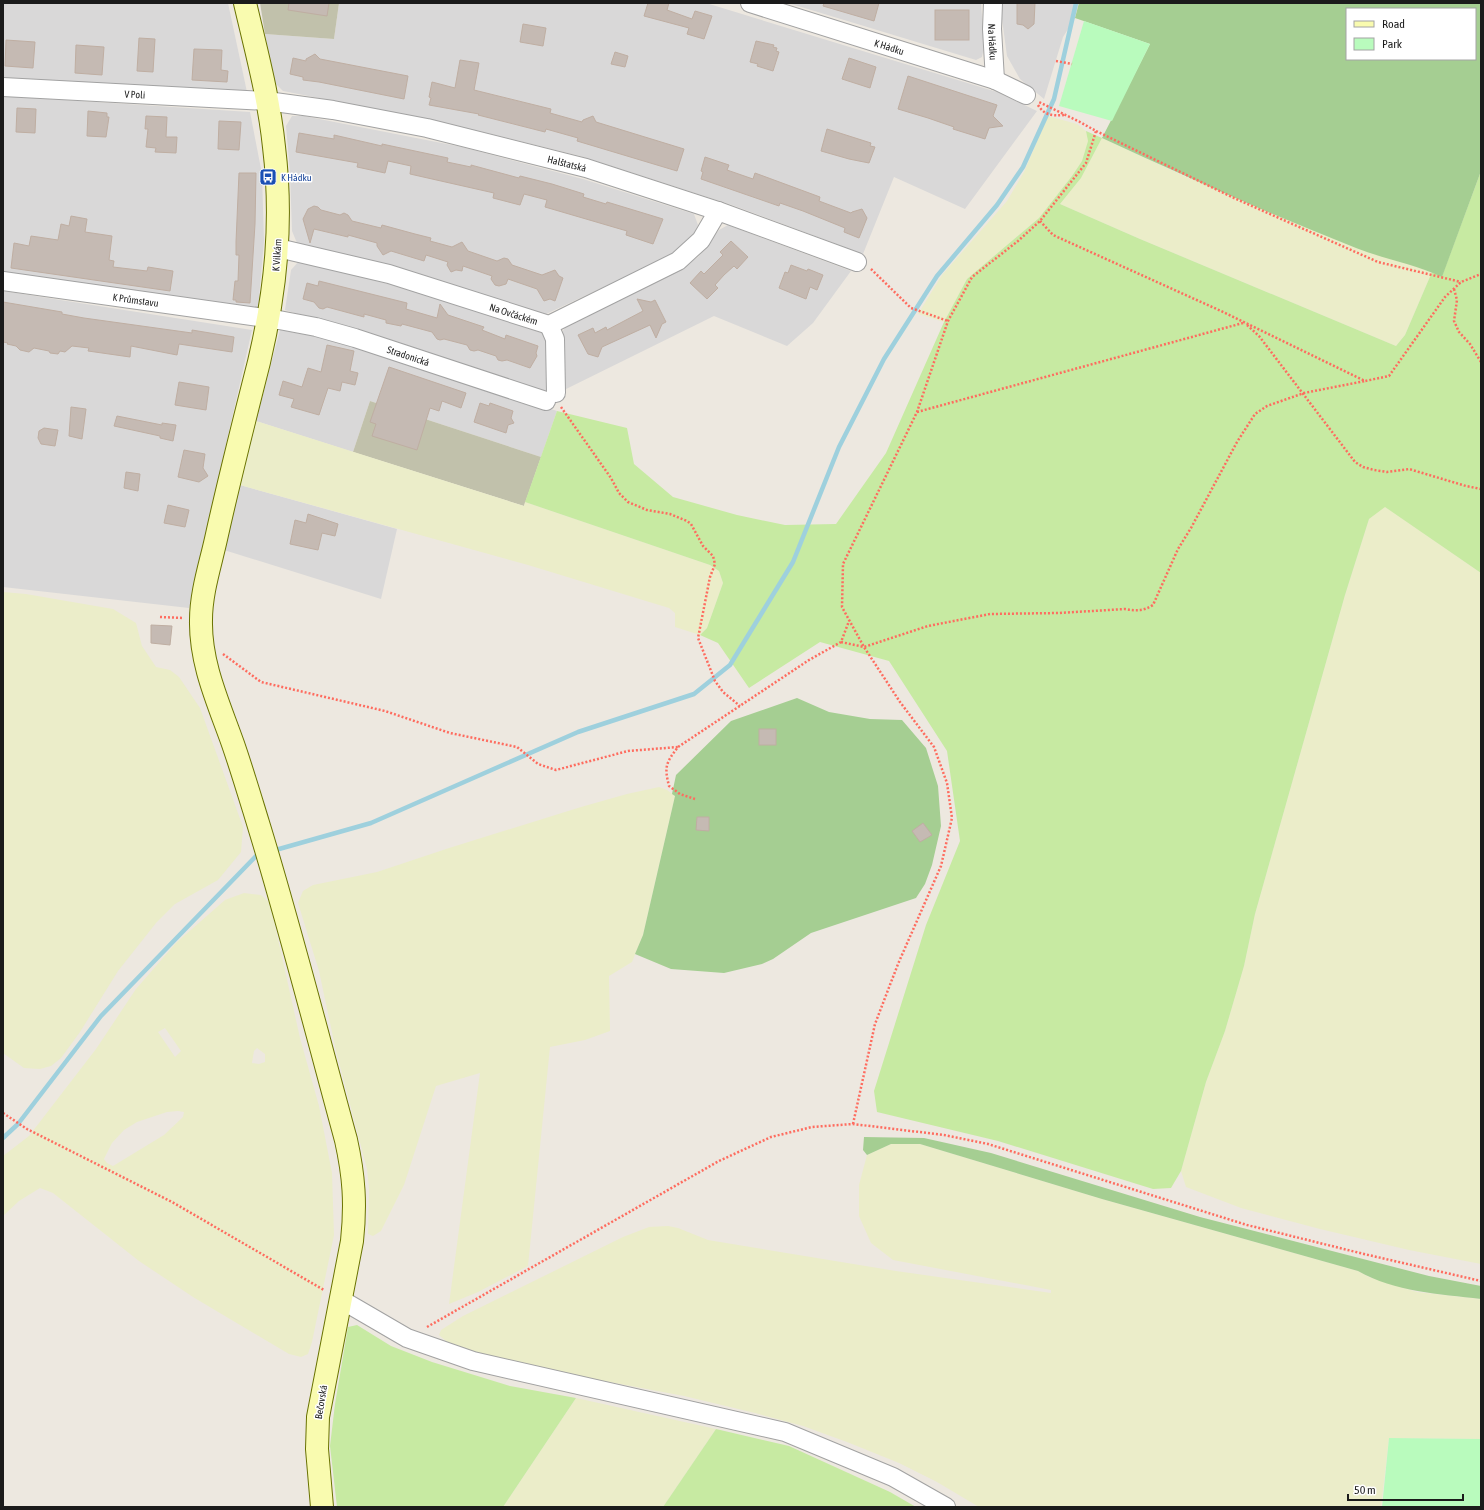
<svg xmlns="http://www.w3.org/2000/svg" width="1484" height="1510" viewBox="0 0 1484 1510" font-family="'Asap Condensed',sans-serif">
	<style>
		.residential { fill: #d9d8d8 }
		.construction { fill: #c1c1ab }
		.farmland { fill: #ebedc9; fill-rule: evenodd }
		.grass { fill: #c7eaa2 }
		.forest { fill: #a5ce92; fill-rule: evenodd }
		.park { fill: #b9fbbd }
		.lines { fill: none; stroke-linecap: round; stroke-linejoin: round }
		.stream { stroke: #9ed0dd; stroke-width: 4.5 }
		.building { fill: #c5bab3; stroke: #bfaea2 }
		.street-casing { stroke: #a2a2a2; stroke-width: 20 }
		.secondary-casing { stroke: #697201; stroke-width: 24 }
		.path { stroke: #fe6c5f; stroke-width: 2.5; stroke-dasharray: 2 2; stroke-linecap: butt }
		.street { stroke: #fff; stroke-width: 18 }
		.secondary { stroke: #f9fbaf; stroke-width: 22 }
		.labels { text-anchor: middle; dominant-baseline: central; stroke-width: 3; stroke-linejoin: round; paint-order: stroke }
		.street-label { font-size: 10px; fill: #1b1b1b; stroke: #fff }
		.transit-label { font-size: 10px; fill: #164399; stroke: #fff; text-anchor: start }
	</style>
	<rect width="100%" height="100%" fill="#ede8e0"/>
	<g class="residential">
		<path d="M3,3H228L247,92L3,79Z"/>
		<path d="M339,3H706L997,92L1037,111L965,209L894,177L863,254L732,205L580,156L450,124L283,91L274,82L265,34L334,39Z"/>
		<path d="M788,3H981L984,47L982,57L976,60Z"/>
		<path d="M1002,3H1079L1075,18L1063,37L1044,99L1020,79L1007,56L1002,19Z"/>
		<path d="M3,96L250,112L262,174L264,241L258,309L3,272Z"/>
		<path d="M292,116H304L462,147L583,179L694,214L698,225L692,237L668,257L544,315L297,243L292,231L290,173L286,126Z"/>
		<path d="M728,225L851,271L813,323L787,346L714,316L560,392V335L565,328L675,272L698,257L719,230Z"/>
		<path d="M299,261L419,292L545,334L549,344L552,395L285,310L291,270Z"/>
		<path d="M3,291L252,330L189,608L3,587Z"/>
		<path d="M280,330L352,343L557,411L541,457L370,401L353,452L256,421Z"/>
		<path d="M240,485L397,529L381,599L224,550Z"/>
	</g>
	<g class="construction">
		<path d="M260,3H339L334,39L265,34Z"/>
		<path d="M370,401L541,457L524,506L353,452Z"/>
	</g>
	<g class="farmland">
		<path d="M1048,116L1077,124L1086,131L1088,141L1082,161L1072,176L1039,218L967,279L944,322L918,314L942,275L1007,201L1024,172Z"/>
		<path d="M1102,138L1184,176L1432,272L1405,335L1396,346L1140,239L1060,204L1081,178Z"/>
		<path d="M256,421L524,506L525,502L710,565L719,571L723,583L707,628L700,635L675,627V613L669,608L528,565L240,485Z"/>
		<path d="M1384,506L1481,573V1264L1409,1250L1320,1229L1241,1208L1186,1187L1181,1171L1206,1082L1225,1031L1244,966L1255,914L1345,595L1369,519Z"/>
		<path d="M3,592L26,594L113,609L136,623L142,646L156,667L170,670L179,677L200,708L243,827L241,852L218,880L175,904L156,923L118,971L80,1032L61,1058L51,1066L40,1069L24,1068L3,1053Z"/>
		<path d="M659,787L667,790L675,796L643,935L632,962L609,976L610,1031L585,1040L550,1047L528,1266L478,1292L449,1304L480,1073L436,1086L404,1185L381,1231L373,1236L368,1234L369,1189L367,1169L336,1051L319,971L298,903L303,891L313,885L377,872L446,849L581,807L627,794Z"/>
		<path d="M244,893L261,895L270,903L300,1038L319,1106L332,1173L334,1235L312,1342L308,1354L301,1357L289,1354L193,1297L139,1261L53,1193L40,1188L19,1201L3,1216V1156L29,1136L96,1049L136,989L176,943L225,900ZM165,1028L181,1051L175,1057L158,1032ZM257,1048L265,1054V1062L259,1064L252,1063L254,1051ZM178,1111L184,1112L183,1117L164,1135L113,1166L107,1163L104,1159L112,1143L124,1130L137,1122L167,1112Z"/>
		<path d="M891,1144H920L1102,1199L1358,1271L1369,1277L1417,1292L1481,1299V1439L1389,1438L1381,1507H979L937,1482L899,1463L847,1442L803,1426L755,1413L684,1396L572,1375L462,1349L447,1342L439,1335L441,1330L463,1316L623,1237L649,1227L668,1226L678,1228L708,1240L896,1271L1051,1293V1290L893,1260L871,1243L859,1216V1185L867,1155Z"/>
		<path d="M576,1398L716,1429L663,1507H503Z"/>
	</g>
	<g class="grass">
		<path d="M1086,131L1102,138L1081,178L1060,204L1140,239L1396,346L1405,335L1432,272L1442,276L1481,171V573L1385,507L1369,519L1345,595L1255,914L1244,966L1225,1031L1206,1082L1181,1171L1171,1188L1153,1189L998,1141L877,1112L874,1091L926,925L960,841L947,751L889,661L820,642L749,688L718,643L700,635L707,628L723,583L719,571L710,565L525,502L557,411L627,428L634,464L673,497L737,515L785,525L836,524L886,453L944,322L967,279L1039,218L1072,176L1082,161L1088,141Z"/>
		<path d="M357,1325L391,1346L432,1362L510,1386L576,1398L503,1507H337L330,1446L335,1404L348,1327Z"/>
		<path d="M716,1429L789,1446L890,1492L916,1507H663Z"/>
	</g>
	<g class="forest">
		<path d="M1079,3H1481V171L1442,277C1414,264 1384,259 1356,248C1270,214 1186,177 1102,138L1150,44L1075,18ZM1347,9H1475V59H1347Z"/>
		<path d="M797,698L829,712L870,719L902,720L926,748L938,786L941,826L932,865L925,884L916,898L811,933L773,959L762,964L724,973L671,969L635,954L643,935L675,796L672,794L676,775L731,721Z"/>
		<path d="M864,1137L924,1138L991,1153L1200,1217L1429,1276L1481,1286V1299C1439,1294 1395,1292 1358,1271L1102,1199L920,1144H891L867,1155L863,1150Z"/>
	</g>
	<g class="park">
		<path d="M1084,21L1150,44L1112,121L1059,106Z"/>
		<path d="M1389,1438L1481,1439V1507H1382Z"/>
	</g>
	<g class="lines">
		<g class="stream">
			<path d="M272,851L371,823L578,732L694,694L730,665L793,562L839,447L884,359L937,276L997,205L1023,167L1054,99L1076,3"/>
			<path d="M3,1138L18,1124L101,1016L257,855L261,854"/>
		</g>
	</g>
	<g class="building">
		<path d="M289,3H329L327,16L288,10Z"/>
		<path d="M648,3H669L667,10L692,19L695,11L712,16L704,39L687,34L689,28L644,16Z"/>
		<path d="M824,3H879L874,21L823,6Z"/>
		<path d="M1017,3H1035L1034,24L1028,29L1023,25L1017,24Z"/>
		<rect x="935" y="10" width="34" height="30"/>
		<path d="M523,24L546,28L543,46L520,42Z"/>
		<path d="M139,38L155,39L153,72L137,71Z"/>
		<path d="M6,40L35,42L33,68L5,66Z"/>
		<path d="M756,41L774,45L773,47L777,48L776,51L779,52L773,71L757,66L758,64L750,62Z"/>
		<path d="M76,45L104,47L102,75L75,73Z"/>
		<path d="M194,49L222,50L221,70L228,71L227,82L192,80Z"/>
		<path d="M615,52L628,56L625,67L611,64Z"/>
		<path d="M315,54L320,59L408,76L404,99L319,82L303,80V77L290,74L293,58L306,61V59Z"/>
		<path d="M849,58L876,67L870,88L842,79Z"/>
		<path d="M460,60L479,63L474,90L551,109L550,113L582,122L583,120L593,116L596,122L684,149L677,171L577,141L578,138L546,129L545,132L478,115L479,114L429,105L431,98L429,97L432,82L455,88Z"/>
		<path d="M908,76L997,105L993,116L1003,126L989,128L985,139L953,129L954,127L928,118L898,109Z"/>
		<path d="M17,108L36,109L35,133L16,132Z"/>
		<path d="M88,111L107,113V117H109L106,137L87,136Z"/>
		<path d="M146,116L167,117L166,137H177L176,153L155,152L156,148L146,147L148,129H145Z"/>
		<path d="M219,121L241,122L239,150L218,149Z"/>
		<path d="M827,129L871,143L870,146L875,147L869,163L849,159L821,151Z"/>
		<path d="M299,133L334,139V135L382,146V144L448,158L447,162L471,167V165L519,178L520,176L552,184L584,194L583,197L606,204L607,202L663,219L653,244L626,235L627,231L545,207L547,200L524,194L520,205L493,198L494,193L410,174L411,166L388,161L385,173L357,167L358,163L296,152Z"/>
		<path d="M705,157L729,165L727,170L753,179L755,173L820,197L819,201L851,213L852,212L862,209L867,218L859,238L844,232L845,228L803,211L780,203L779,206L701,179L703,172L701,171Z"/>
		<path d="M239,173H256L255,224L250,303L236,302V300H233L235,281H238L239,255H236V242Z"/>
		<path d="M314,206L318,207L321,210L340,215L344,213L348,215L352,221L381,228L382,225L415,234L431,238L430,241L452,247L462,242L468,251L497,261L504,258L508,259L512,265L542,275L555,270L559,276L563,278L555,301L550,299L544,301L537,289L508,279L506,284L499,286L495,285L491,279L492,276L463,266L462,271L456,270L451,272L447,265L448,262L426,255L424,261L391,251L383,255L377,246V243L348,235V237L314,229L310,243L303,219L308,209Z"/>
		<path d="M71,216L87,219L85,232L112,236L109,260L114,261L113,267L147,271L148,267L173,271L170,291L11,268L14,243L29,246L31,236L58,240L61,224L69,226Z"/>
		<path d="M731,241L748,257L737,269L734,266L724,275L715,285L718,288L707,299L690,283L701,271L704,274L723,255L720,252Z"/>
		<path d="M791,265L807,271L808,269L823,275L817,290L810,287L806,299L779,288L785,272L788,273Z"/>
		<path d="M319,281L407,303L406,309L437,318L440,304L448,315L484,327L482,330L505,339L506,335L538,346L536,353L537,356L530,368L507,360L502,361L498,360L496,356L478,350L474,351L470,350L467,345L444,339L440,340L437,339L432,332L402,324L401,326L386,323V320L364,314V317L327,307L323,309L319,308L314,302L303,299L307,283L318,286Z"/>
		<path d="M637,299L651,302L655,300L666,322L662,324L656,338L650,325L602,347L598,357L588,354L578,335L593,328L595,333L606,327L607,330L643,311Z"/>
		<path d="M3,302L62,312V314L84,318L192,333V330L234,337L232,352L179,344L177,355L131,346L130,357L88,351L89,348L72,346L65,352L60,351L58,354L50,353L49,351L34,348L29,352L20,350L16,346L7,344L8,343L3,342Z"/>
		<path d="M327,345L354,351L350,371L358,373L355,385L342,382L340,391L328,388L319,415L291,407L294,399L279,395L283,381L302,387L308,368L321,372Z"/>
		<path d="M389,367L466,393L461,408L442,401L439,411L430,408L417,450L372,436L376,424L370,422Z"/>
		<path d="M179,382L209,387L206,410L175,405Z"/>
		<path d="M480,403L489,406L490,403L513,411L511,418L514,423L508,425L506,433L474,422Z"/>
		<path d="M71,407L86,409L82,439L69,436Z"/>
		<path d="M117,416L162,425V423L176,425L173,441L160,438V436L114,426Z"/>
		<path d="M44,428L58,430L55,446L41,444L38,438L39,431Z"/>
		<path d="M184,450L205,454L203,468L208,476L199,482L178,477Z"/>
		<path d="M126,472L140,474L138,491L124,488Z"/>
		<path d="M168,505L189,510L185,527L164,523Z"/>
		<path d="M308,514L338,524L335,536L322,533L318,550L290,544L295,520L306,523Z"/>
		<path d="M151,625L172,626L170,645L151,643Z"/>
		<rect x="759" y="729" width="17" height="16"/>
		<path d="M697,817H709V831L696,830Z"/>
		<path d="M923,823L932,835L920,842L912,831Z"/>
	</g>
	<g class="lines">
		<g class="street-casing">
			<g id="street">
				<path id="s1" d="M750,3L995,80L1026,95"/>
				<path id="s2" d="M993,3L992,29L995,80"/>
				<path id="s3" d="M3,87L267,101L333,110L427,128L586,168L718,211L857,262"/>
				<path id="s4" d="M278,248L389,274L549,325L678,261L701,240L718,211"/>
				<path id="s5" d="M3,281L279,320L316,327L355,338L546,401"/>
				<path d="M549,325L555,339L556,393"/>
				<path d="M340,1299L407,1338L473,1361L785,1432L893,1477L946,1507"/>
			</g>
		</g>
		<g class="secondary-casing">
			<path id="secondary" d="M245,3C256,50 269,98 274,147C283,221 276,290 259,362C244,421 229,480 216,539C210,566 201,593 201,620C200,664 219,704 233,744C242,770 250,797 258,823C290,927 317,1034 346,1140C354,1176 356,1204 352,1241L318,1417L317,1449L322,1507"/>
		</g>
		<g class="path">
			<path d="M1056,61L1072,64"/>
			<path d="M1038,105C1044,115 1052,116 1064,115"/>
			<path d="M1096,131L1234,198L1378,262L1461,282"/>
			<path d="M1040,221L1053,235L1221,311L1365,381L1389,376L1445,297L1461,282L1481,274"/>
			<path d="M871,269L911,308L948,321"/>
			<path d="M1454,289L1457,300L1454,321L1459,332L1470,344L1481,362"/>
			<path d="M1247,325L1259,336L1355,462L1363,467L1374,470L1387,472L1409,469L1466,486L1481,489"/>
			<path d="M561,407L611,478L619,493L628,502L647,510L670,514L687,521L691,524L703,546L713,556L715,564L710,577L698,638L715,681L723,692L740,706"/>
			<path d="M917,412L1243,323"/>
			<path d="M160,617L184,618"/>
			<path d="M841,642L864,647L928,626L990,614L1059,613L1125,609C1136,611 1144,611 1153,605L1178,549L1191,528L1237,442L1255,414L1267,406L1304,393L1365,381"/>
			<path d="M223,654L261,682L385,711L450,733L517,747L538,764L556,770L628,751L678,747"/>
			<path d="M695,799L680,794L669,786C664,766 666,763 678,747L809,660L841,642L849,621"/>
			<path d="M3,1113L27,1129L172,1202L324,1290"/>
			<path d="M853,1124L875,1024L898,964L941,866L952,818L947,783L934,747L900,702L864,647L842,607L843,564L917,412L948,321L972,277L1018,241L1040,221L1086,163L1096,131L1080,122L1039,102"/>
			<path d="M427,1327L719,1161L771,1137L812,1127L853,1124L944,1135L988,1144L1247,1225L1364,1254L1481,1281"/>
		</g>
		<use href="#street" class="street"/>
		<use href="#secondary" class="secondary"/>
	</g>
	<defs>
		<g id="bus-square" transform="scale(0.9)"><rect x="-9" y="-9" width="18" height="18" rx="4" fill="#1a4fb4" stroke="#fff"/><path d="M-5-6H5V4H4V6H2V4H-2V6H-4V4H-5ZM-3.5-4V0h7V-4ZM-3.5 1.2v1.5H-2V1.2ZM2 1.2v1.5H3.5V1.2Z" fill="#fff"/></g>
	</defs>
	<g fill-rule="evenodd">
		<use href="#bus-square" x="268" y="177"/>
	</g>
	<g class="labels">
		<g class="street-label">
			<text stroke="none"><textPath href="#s2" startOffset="39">Na Hádku</textPath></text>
			<text stroke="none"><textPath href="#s1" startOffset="146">K Hádku</textPath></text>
			<text stroke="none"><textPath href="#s3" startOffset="132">V Poli</textPath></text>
			<text stroke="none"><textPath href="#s3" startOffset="571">Halštatská</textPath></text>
			<text transform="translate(277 255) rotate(-86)">K Vilkám</text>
			<text stroke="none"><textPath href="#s5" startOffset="134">K Průmstavu</textPath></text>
			<text stroke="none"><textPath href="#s4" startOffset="245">Na Ovčáckém</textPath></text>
			<text stroke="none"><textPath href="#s5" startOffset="413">Stradonická</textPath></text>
			<text transform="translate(321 1402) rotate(-81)">Bečovská</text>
		</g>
		<g class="transit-label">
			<text x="281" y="177">K Hádku</text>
		</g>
	</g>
	<rect width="1484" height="1510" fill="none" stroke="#1b1b1b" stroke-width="8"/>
	<rect x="1346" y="8" width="130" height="52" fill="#ffffff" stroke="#a4a4a4"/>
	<rect x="1354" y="21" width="20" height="6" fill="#f9fbaf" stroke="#a4a4a4"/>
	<text x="1382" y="28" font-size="12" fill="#1b1b1b">Road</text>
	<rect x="1354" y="38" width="20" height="12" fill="#b9fbbd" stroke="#a4a4a4"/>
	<text x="1382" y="48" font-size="12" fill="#1b1b1b">Park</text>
	<path d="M1348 1494v6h115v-6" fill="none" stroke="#1b1b1b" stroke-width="2"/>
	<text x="1354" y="1494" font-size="12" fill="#1b1b1b" stroke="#ffffff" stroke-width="3" paint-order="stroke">50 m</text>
</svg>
